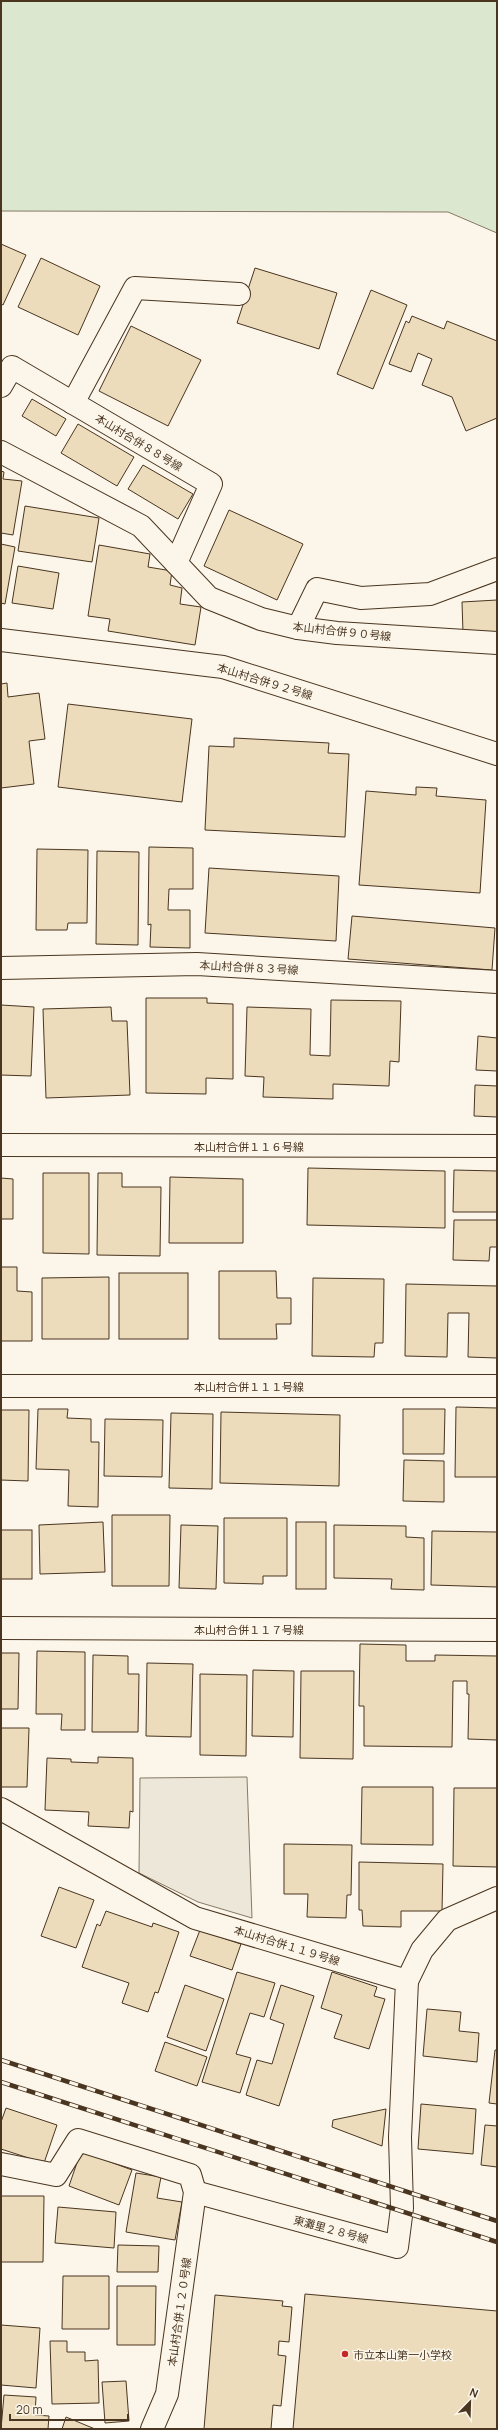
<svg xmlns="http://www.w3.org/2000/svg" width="498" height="2430" viewBox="0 0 498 2430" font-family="Manrope,'Noto Sans JP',sans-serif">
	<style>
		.green { fill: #dce7d0; stroke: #887966 }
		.parking { fill: #ede7d9; stroke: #887966 }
		.building { fill: #ecdcbc; stroke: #4a3520 }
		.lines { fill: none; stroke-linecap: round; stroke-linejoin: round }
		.minor-casing { stroke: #4a3520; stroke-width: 24 }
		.minor { stroke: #fbf6e9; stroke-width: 22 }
		.rail-casing { stroke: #4a3520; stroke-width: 4.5 }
		.rail { stroke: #fbf6e9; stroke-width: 3; stroke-dasharray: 9; stroke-linecap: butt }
		.poi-dot { fill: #c62828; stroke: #fbf6e9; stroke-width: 1.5 }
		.labels { text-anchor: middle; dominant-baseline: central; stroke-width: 3; stroke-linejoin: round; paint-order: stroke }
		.street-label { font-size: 11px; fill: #4a3520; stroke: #fbf6e9 }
		.poi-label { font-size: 11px; fill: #4a3520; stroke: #fbf6e9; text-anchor: start }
	</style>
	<rect width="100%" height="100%" fill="#fbf6e9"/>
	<path class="green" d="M1,1H497V233L448,212L1,211Z"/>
	<path class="parking" d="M247,1777L252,1918L198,1902L139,1873L140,1778Z"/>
	<g class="building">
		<path d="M1,244L26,255L3,305L1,304Z"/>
		<path d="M41,258L100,286L78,335L18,307Z"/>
		<path d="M255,268L337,293L319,349L237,323Z"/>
		<path d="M371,290L407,305L373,389L337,374Z"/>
		<path d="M412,316L444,329L447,321L497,341V418L466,431L452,397L422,385L432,359L418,353L411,372L389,364L406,321L409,323Z"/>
		<path d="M131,326L201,360L168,426L99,391Z"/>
		<path d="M32,399L66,419L56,436L22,416Z"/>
		<path d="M78,424L134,457L117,486L61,453Z"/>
		<path d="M143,465L193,494L178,519L128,489Z"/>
		<path d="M1,471L4,472L3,479L22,481L13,535L1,533Z"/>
		<path d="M25,506L99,518L92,562L18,551Z"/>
		<path d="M229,510L303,544L277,600L204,566Z"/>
		<path d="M1,544L15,547L5,604L1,603Z"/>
		<path d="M99,545L150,554L148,567L172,571L170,585L182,588L180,604L201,607L195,645L108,631L110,619L88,616Z"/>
		<path d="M18,566L59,573L53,609L12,603Z"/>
		<path d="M497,600V632L463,633L462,602Z"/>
		<path d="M7,683L8,697L39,693L45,739L29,741L34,784L1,788V684Z"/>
		<path d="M68,704L192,719L182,802L58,787Z"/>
		<path d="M234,738L329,743L328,753L349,754L345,837L205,830L209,746L234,747Z"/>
		<path d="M416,787L437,788L436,796L486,800L480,893L359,885L366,791L416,795Z"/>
		<path d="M149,847L193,848V889H169L168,910H190V948L150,947L151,924L148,925Z"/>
		<path d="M37,849L88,850L87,923H68L67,930H36Z"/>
		<path d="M97,851L139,852L138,945L96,944Z"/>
		<path d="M209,868L339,876L336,941L205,933Z"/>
		<path d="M352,916L495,928L492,970L348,959Z"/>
		<path d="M146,998H207V1003L233,1004V1079L206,1078V1094L146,1093Z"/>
		<path d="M331,1000L401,1001L399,1062L390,1061L389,1086L333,1084V1099L263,1097L264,1077L245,1076L247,1007L311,1009L310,1055L330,1056Z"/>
		<path d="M1,1005L34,1007L31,1076L1,1075Z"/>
		<path d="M111,1007L112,1021H127L130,1095L46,1098L43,1009Z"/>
		<path d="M478,1036L497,1038V1071L476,1070Z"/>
		<path d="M475,1085L497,1086V1117L474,1116Z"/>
		<path d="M308,1168L445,1171V1228L307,1225Z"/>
		<path d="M454,1170L497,1171V1212H453Z"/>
		<path d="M43,1173H89V1254L43,1253Z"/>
		<path d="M98,1173H122V1187H161L160,1256L97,1255Z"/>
		<path d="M170,1177L243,1179V1243H169Z"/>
		<path d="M1,1178L13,1179V1219H1Z"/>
		<path d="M454,1220H497V1247H490L489,1261L453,1260Z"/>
		<path d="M1,1267H17V1291L32,1292V1341H1Z"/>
		<path d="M219,1271H276L277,1298H291V1324H276L277,1339H219Z"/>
		<rect x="119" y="1273" width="69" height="66"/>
		<path d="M109,1277V1339H42V1278Z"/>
		<path d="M313,1278L384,1279L383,1343H375L374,1357L312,1356Z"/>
		<path d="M406,1284L497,1286V1358L468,1357L469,1313H448L447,1357L405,1356Z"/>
		<path d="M456,1407L497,1408V1477H455Z"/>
		<path d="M38,1409H68L67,1418L91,1419V1442H99L98,1507L68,1506L69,1470L36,1469Z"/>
		<path d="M403,1409H445L444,1454H403Z"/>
		<path d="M1,1410H29L28,1481L1,1480Z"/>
		<path d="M221,1412L340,1415L339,1486L220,1483Z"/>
		<path d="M171,1413L213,1414L212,1489L169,1488Z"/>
		<path d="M105,1419L163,1420L162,1477L104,1476Z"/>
		<path d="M404,1460L444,1461V1502L403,1501Z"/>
		<path d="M112,1515H170L169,1586H112Z"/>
		<path d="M224,1518H287V1576H263V1584L224,1583Z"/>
		<path d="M103,1522L105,1572L40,1574L39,1525Z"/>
		<rect x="296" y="1522" width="30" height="67"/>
		<path d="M181,1525L218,1526L216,1589L179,1588Z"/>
		<path d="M334,1525L406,1526V1537L424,1538V1590L391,1589L392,1579L334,1578Z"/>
		<rect x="1" y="1530" width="31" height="49"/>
		<path d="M432,1531L497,1532V1587L431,1585Z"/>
		<path d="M360,1644L406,1645V1661H435V1655L497,1656V1740L468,1739L469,1694H467V1681H453L452,1747L364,1746V1706H359Z"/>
		<path d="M37,1651L85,1652V1730H61L62,1714H36Z"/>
		<path d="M1,1653H19L18,1709H1Z"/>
		<path d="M93,1655L128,1656V1674H139L138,1732H92Z"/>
		<path d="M147,1663L193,1664L191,1737L146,1736Z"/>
		<path d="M253,1670L294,1671L293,1737L252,1736Z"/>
		<path d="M301,1671H354L353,1759L300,1758Z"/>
		<path d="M200,1674L247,1675L246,1756L200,1755Z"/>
		<path d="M1,1728H29L27,1787H1Z"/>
		<path d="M98,1757L133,1758V1812L130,1811L129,1828L88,1826L89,1812L45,1810L47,1758L71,1759V1762L98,1763Z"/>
		<path d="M362,1787H433V1845L361,1844Z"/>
		<path d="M454,1788H497V1867L453,1866Z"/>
		<path d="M284,1844L352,1845L351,1895H347L346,1918L307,1917L308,1894H284Z"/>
		<path d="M359,1862L443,1864L442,1911H401V1927L363,1926L362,1910H359Z"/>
		<path d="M59,1887L94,1900L76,1948L41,1936Z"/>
		<path d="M106,1911L152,1927L153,1923L179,1932L158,1993L155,1992L148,2012L122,2003L129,1983L82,1967L97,1924L100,1926Z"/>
		<path d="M200,1930L241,1944L232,1970L190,1956Z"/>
		<path d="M237,1972L275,1983L264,2017L250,2013L236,2054L251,2058L240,2093L202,2082Z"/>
		<path d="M332,1972L377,1987L374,1996L385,1999L369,2049L334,2038L342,2015L321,2008Z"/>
		<path d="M185,1985L224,1999L206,2051L167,2037Z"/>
		<path d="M281,1985L314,1996L279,2106L246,2095L257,2060L272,2064L284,2024L270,2019Z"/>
		<path d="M427,2009L461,2012L459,2031L479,2033L477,2062L423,2056Z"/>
		<path d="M165,2042L207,2057L197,2086L155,2071Z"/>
		<path d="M495,2050H497V2104L489,2103Z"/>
		<path d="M421,2104L476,2109L473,2154L418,2149Z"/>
		<path d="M6,2108L57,2125L44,2163L1,2149V2122Z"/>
		<path d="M386,2109L382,2146L332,2127L333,2120Z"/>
		<path d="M485,2125L497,2126V2167L481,2165Z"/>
		<path d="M81,2151L132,2170L119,2205L69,2186Z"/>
		<path d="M136,2173L161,2177L157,2198L182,2202L175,2240L126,2232Z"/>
		<path d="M1,2196H44L43,2262H1Z"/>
		<path d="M58,2207L116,2212L114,2248L55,2243Z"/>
		<path d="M118,2245L159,2246L158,2272H117Z"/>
		<path d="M63,2276H109V2329H62Z"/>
		<path d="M117,2286H156L155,2345H117Z"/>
		<path d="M305,2294L497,2311V2429H293Z"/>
		<path d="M215,2295L283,2301L282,2306L292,2307L289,2342L279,2341L278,2355L286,2356L281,2406L273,2405L271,2429H204Z"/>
		<path d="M1,2325L40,2328L36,2388L1,2385Z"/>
		<path d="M50,2341H67V2352H85V2361L98,2360L99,2403L52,2404Z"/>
		<path d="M126,2381L129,2421L105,2423L102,2382Z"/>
		<path d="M4,2395L36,2397L35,2415L49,2416L48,2429H1Z"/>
		<path d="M66,2417L95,2429H62Z"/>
	</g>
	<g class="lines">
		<g class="minor-casing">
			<g id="minor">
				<path d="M1,386L12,367L211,484L176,563"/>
				<path d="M73,403L135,288L239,294"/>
				<path d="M1,452L141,526L209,598L261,619L298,628L337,633L497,643"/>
				<path d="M298,628L317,589L361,598L430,594L497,569"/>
				<path d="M1,640L223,667L497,754"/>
				<path d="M1,968L197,964L497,982"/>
				<path d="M1,1145L497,1146"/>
				<path d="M1,1386H497"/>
				<path d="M1,1628L497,1630"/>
				<path d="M1,1809L195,1918L407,1981L400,2137L402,2208L397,2247L195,2192"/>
				<path d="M407,1981L422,1950L447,1920L497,1898"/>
				<path d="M1,2164L56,2175L78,2140L190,2175L195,2192L167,2394L152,2429"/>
			</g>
		</g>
		<use href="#minor" class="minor"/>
		<g class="rail-casing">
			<g id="rail">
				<path d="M1,2060L497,2221"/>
				<path d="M1,2082L497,2242"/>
			</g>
		</g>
		<use href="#rail" class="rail"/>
	</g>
	<circle class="poi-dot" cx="345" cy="2354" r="4"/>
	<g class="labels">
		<g class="street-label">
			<text transform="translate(139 442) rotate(31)">本山村合併８８号線</text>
			<text transform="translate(342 631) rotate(6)">本山村合併９０号線</text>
			<text transform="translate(265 681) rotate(17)">本山村合併９２号線</text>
			<text transform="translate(249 967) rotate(3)">本山村合併８３号線</text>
			<text x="249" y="1146">本山村合併１１６号線</text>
			<text x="249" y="1386">本山村合併１１１号線</text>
			<text x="249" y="1629">本山村合併１１７号線</text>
			<text transform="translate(287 1945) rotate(17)">本山村合併１１９号線</text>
			<text transform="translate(331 2229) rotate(15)">東灘里２８号線</text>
			<text transform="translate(179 2312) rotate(-82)">本山村合併１２０号線</text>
		</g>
		<g class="poi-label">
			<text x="353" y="2354">市立本山第一小学校</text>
		</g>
	</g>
	<rect width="498" height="2430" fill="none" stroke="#4a3520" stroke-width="4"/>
	<g transform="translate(470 2402) rotate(23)" stroke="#fbf6e9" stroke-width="3" paint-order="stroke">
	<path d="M0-3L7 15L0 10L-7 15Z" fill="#4a3520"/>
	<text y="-6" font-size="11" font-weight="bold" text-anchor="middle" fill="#4a3520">N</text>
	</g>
	<path d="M10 2414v6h118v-6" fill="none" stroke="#4a3520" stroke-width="2"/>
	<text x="16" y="2414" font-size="12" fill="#4a3520" stroke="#fbf6e9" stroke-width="3" paint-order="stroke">20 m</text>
</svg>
